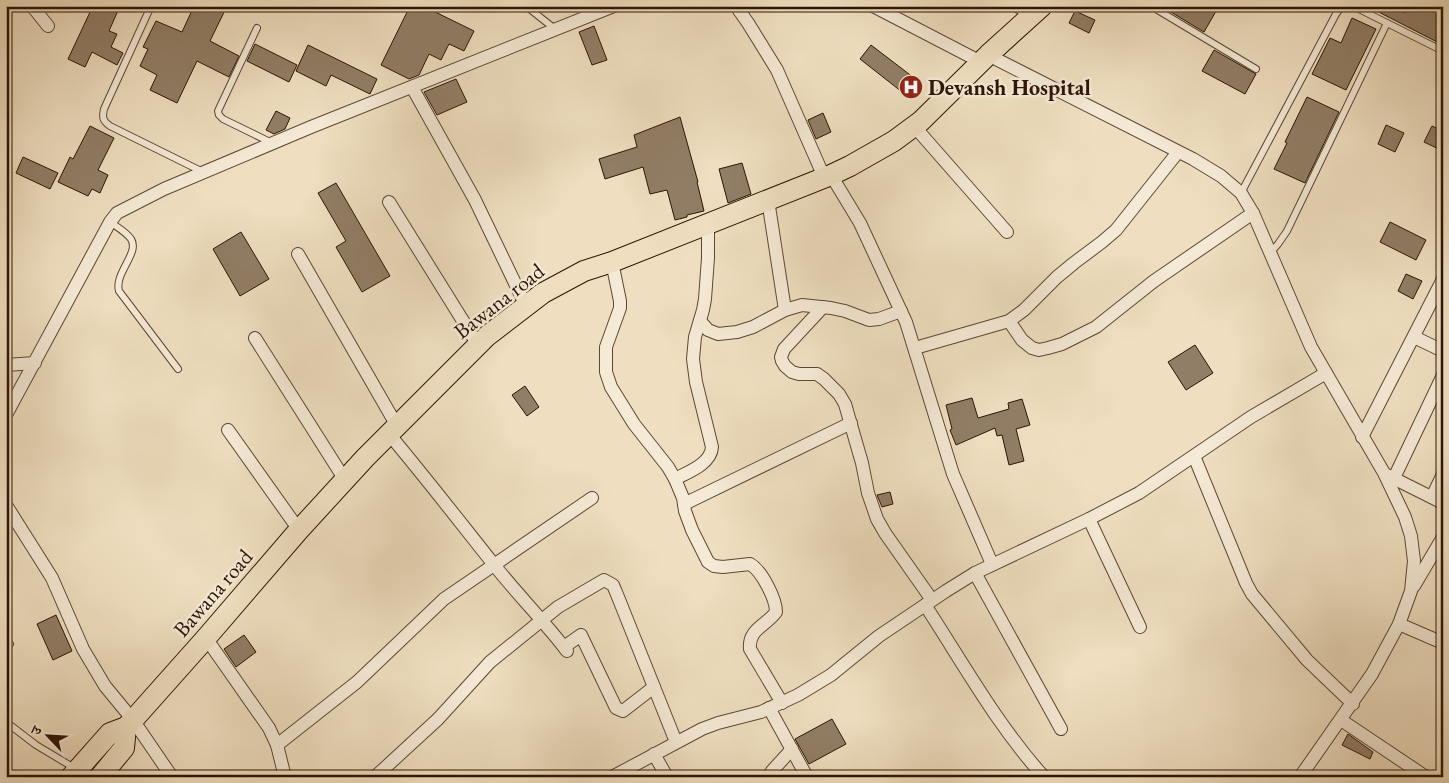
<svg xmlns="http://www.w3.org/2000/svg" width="1449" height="783" viewBox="0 0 1449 783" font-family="'EB Garamond','Noto Serif Devanagari',serif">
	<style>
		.building { fill: #917e66; stroke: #2c1404 }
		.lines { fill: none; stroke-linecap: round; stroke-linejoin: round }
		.lane-casing { stroke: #5d4733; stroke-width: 8 }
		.street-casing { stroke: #5d4733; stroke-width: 14 }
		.primary-casing { stroke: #2c1404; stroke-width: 22 }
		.lane { stroke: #f5ead6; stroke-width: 6 }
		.street { stroke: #f5ead6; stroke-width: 12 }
		.primary { stroke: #efdfc0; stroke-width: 20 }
		.labels { text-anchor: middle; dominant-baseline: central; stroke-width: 5; stroke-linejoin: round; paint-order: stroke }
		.poi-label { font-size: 22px; font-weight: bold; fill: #2c1404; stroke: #f5ead6; text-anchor: start }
		.street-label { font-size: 22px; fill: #2c1404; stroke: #f5ead6 }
	</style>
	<rect width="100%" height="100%" fill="#efdfc0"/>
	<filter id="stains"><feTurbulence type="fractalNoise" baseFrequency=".004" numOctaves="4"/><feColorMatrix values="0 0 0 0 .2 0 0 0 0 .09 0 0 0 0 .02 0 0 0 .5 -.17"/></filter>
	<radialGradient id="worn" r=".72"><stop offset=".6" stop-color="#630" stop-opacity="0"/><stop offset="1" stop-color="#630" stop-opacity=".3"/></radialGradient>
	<g class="building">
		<path d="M91,6H120L109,31L117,34L111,47L123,53L117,65L92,52L85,67L68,59L91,10Z"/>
		<path d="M194,6H227L210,41L239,56L229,77L197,61L177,103L150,90L157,75L140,66L148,49L143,47L156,21L182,32Z"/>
		<path d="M410,6H423L474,31L464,51L449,44L441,60L429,54L419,75L409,79L381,65Z"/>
		<path d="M1161,6H1219L1204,32Z"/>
		<path d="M1367,6H1393L1405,13L1408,6H1443V45Z"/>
		<path d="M1075,11L1095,20L1089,33L1069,23Z"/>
		<path d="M1352,18L1376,29L1346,90L1312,74L1330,38L1341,43Z"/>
		<path d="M594,26L607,60L592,65L579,32Z"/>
		<path d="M255,44L297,65L289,82L247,61Z"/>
		<path d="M308,45L377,79L370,94L331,75L326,86L296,71Z"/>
		<path d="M871,45L922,84L911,99L860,59Z"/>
		<path d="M1214,50L1256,74L1245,94L1202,71Z"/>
		<path d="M456,79L467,102L437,115L424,92Z"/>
		<path d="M1307,97L1339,112L1305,183L1274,169L1287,143L1285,142Z"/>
		<path d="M276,111L290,118L285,129L274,134L266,130Z"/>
		<path d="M823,113L831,132L816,139L808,120Z"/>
		<path d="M680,117L698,182H697L704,211L687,215V217L675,220L667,190L650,194L643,167L605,179L599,159L637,147L634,135Z"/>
		<path d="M1386,125L1404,133L1395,152L1378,144Z"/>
		<path d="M90,126L114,138L98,170L108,175L100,193L92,189L88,196L58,182L70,157L73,159Z"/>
		<path d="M1432,126L1443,131V151L1424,142Z"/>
		<path d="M23,157L58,173L50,189L16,173Z"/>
		<path d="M742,163L751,194L728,203L719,169Z"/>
		<path d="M336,183L390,276L362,292L336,247L346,241L318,193Z"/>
		<path d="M1390,222L1426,240L1416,260L1380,242Z"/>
		<path d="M241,232L269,279L240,296L213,249Z"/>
		<path d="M1406,274L1422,281L1413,299L1398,291Z"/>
		<path d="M1195,345L1213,373L1186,390L1168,362Z"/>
		<path d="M525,386L539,407L527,416L512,395Z"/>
		<path d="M972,398L978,418L1009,409L1008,403L1022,399L1030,425L1016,429L1024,461L1009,465L1002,435L997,436L995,428L956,445L950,430L952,429L946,405Z"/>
		<path d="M890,492L893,504L882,507L877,495Z"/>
		<path d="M56,615L72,651L53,660L37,624Z"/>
		<path d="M244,635L256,652L236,667L224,649Z"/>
		<path d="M832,719L846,744L809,764L795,739Z"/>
		<path d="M1348,734L1373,752L1370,759L1342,745Z"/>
	</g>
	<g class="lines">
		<g class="lane-casing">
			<g id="lane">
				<path d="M151,6L104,109C102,118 103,121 110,126L203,172"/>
				<path d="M526,6L555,29"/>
				<path d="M1010,6L1028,15"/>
				<path d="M1151,6L1256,69"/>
				<path d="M1353,6L1443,51"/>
				<path d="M257,28L218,111L219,115L223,119L272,143"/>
				<path d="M1241,193L1336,14L1340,9L1345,6"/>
				<path d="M110,222C117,227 126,232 131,239C140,253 114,273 119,291L178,369"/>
				<path d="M1270,253L1278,244L1287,231L1387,23"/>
				<path d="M6,647L10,644"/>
				<path d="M6,722L36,745L76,769"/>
			</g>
		</g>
		<g class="street-casing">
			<g id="street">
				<path d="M32,6L48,26"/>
				<path d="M736,6L748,23L777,70L824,177"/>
				<path d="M873,6L981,62"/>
				<path d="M988,55L1193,159L1221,176L1241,193L1253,213L1311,347L1384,473L1405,517L1411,536L1414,561L1411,591L1399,624L1372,674L1300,777"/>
				<path d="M412,87L475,200L526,306"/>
				<path d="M914,126L1007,232"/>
				<path d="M831,175L860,223L906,322L953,474L992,564"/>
				<path d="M768,200L785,310"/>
				<path d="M389,202L478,345"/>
				<path d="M298,254L397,426"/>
				<path d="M612,262L620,301V308L606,347V372L611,387L634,424L668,467L675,479L683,498L685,511L692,530L708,562L714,566L723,567L750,564C762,571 776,599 776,612C766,626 748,629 750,649L782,703"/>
				<path d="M823,307L784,349L781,357L782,361L785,366L792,372L799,374H817L824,379L839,394L845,404L862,463L868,493L877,519L885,533L932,600"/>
				<path d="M700,321L708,330L718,334L737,332L753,327L785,310L802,305L831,308L845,311L869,320L879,319L901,311"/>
				<path d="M1009,321L1022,340L1032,348L1039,350L1048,348L1062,344L1096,327L1154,281L1253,213"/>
				<path d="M1414,337L1443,351"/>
				<path d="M255,338L345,480"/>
				<path d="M915,348L1009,321L1024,310L1057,277L1074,263L1102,242L1116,230L1178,152"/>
				<path d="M6,365L35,363"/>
				<path d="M6,415L110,222L117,213L164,189L311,127L614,6"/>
				<path d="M228,430L299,530"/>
				<path d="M389,434C425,477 460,522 495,566C518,595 544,621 567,651"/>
				<path d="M1362,437L1443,279"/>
				<path d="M1194,456L1246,583L1252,594L1307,660L1353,704"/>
				<path d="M1387,475L1443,503"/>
				<path d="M1394,478L1443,375"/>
				<path d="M675,479C688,472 711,464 712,447L696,382L693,359L695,337L703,310L705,299L708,258V223"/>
				<path d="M1432,497L1443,474"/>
				<path d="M684,504L851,423"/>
				<path d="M6,505L52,578L83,649L105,686L133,720L172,777"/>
				<path d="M1089,519L1140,627"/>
				<path d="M975,573L1061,729"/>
				<path d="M1414,586L1443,537"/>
				<path d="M925,605C963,663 997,725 1044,777"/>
				<path d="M1399,624L1443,643"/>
				<path d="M206,638L269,728L277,745L285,777"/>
				<path d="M564,647L581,635L616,708L623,711L654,687"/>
				<path d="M769,708L807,777"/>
				<path d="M1341,720L1426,777"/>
				<path d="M277,745L357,682L444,599L592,498"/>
				<path d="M654,754L667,777"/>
				<path d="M375,777L438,719L490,662L558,607L604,580L613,585L616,592L676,742"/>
				<path d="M612,777L702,729L718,723L761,712L798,695L831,675L879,636L946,591L975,573L1089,519L1139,493L1251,417L1326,373"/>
				<path d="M769,777L772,771L792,749"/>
			</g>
		</g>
		<g class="primary-casing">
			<g id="primary">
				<path d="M71,777L110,733L126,727L133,720L206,638L299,530L365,458L487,336L543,293L584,271L612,262L831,175L850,166L894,141L921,121L988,55L1042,6"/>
				<path d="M100,777L124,748L126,727"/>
			</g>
		</g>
		<use href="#lane" class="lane"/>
		<use href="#street" class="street"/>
		<use href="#primary" class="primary"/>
	</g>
	<defs>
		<g id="hospital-disc" transform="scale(1.25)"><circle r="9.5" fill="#8f2418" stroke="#f5ead6"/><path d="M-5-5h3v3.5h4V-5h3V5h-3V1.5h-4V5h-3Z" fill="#fff"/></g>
	</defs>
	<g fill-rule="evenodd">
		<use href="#hospital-disc" x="911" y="87"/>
	</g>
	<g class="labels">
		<g class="poi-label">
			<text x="928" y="87">Devansh Hospital</text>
		</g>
		<g class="street-label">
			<text transform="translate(499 301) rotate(-38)">Bawana road</text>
			<text transform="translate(213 593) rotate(-49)">Bawana road</text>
		</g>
	</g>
	<rect width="1449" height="783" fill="none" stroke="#efdfc0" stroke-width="25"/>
	<rect x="8" y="8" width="1434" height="768" fill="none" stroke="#2c1404" stroke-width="2.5"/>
	<rect x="12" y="12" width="1424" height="758" fill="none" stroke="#2c1404"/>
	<g transform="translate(48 736) rotate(295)" stroke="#f5ead6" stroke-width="4" paint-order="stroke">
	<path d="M0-4L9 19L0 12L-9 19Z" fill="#2c1404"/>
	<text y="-8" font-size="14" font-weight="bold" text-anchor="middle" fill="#2c1404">उ</text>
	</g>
	<rect width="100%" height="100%" filter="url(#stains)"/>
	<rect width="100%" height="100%" fill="url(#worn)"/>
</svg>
